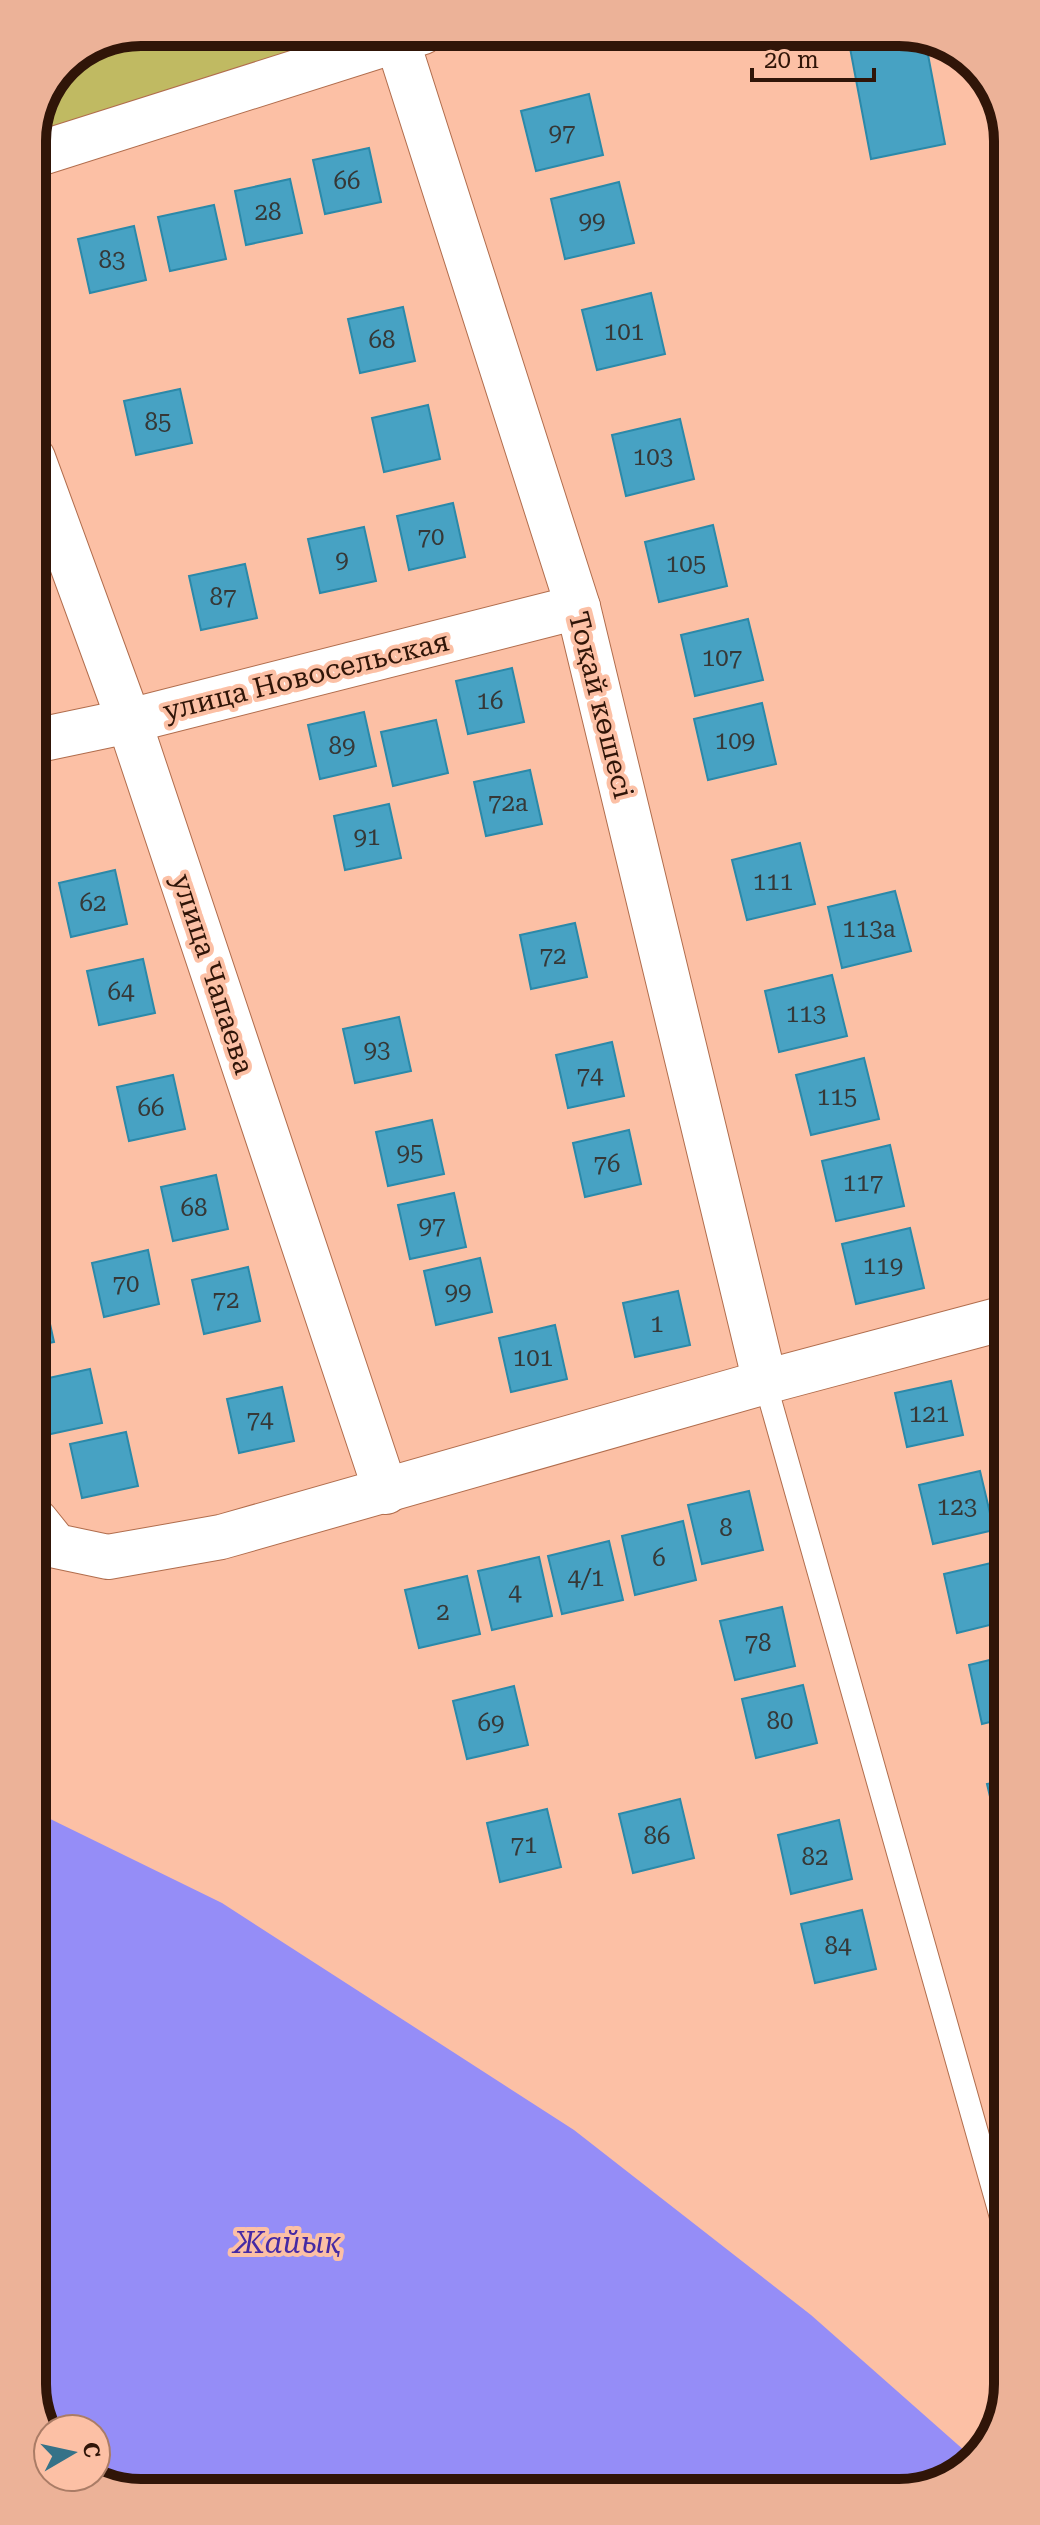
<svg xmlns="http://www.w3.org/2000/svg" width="1040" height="2525" viewBox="0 0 1040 2525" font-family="'Roboto Serif',serif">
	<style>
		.green { fill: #c0ba62 }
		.water { fill: #958df7 }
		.building { fill: #47a2c3; stroke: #2b89a9; stroke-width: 2 }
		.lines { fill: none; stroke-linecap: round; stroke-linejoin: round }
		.service-casing { stroke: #b16d4d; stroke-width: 24 }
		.minor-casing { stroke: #b16d4d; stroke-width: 46 }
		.tertiary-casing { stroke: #b16d4d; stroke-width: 46 }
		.service { stroke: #fff; stroke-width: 22 }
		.minor { stroke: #fff; stroke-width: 44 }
		.tertiary { stroke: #fff; stroke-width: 44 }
		.labels { text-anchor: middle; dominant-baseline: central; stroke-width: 8; stroke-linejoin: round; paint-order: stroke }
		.number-label { font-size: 24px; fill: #363837 }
		.street-label { font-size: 28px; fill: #301508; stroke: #fcc0a5 }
		.water-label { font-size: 30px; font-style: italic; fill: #462aa4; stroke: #fcc0a5 }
		.rim { fill: none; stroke: #301508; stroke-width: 10 }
	</style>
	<rect width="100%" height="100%" fill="#fcc0a5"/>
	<path class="green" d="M141,32H349L32,141L64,64Z"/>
	<path class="water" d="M36,1812L222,1903L574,2130L811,2315L974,2459L934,2487L133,2493L92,2477H96V2429H48V2433L38,2419Z"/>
	<g class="building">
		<path d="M847,32H907L925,39L945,144L871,159Z"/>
		<path d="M589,94L603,155L536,171L521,111Z"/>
		<path d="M369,148L381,202L325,214L313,160Z"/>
		<path d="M290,179L302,233L246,245L235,191Z"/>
		<path d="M619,182L634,243L565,259L551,199Z"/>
		<path d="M214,205L226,259L170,271L158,217Z"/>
		<path d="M134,226L146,280L90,293L78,239Z"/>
		<path d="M651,293L665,354L597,370L582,310Z"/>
		<path d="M403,307L415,361L360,373L348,319Z"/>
		<path d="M180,389L192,443L136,455L124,401Z"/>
		<path d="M428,405L440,459L384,472L372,418Z"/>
		<path d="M680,419L694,479L626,496L612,435Z"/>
		<path d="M453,503L465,557L409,570L397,516Z"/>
		<path d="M713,525L727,586L659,602L645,542Z"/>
		<path d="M364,527L376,581L320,593L308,539Z"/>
		<path d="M245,564L257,618L201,630L189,576Z"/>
		<path d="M748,619L763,680L695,696L681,635Z"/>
		<path d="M512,668L524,722L468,734L456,681Z"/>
		<path d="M762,703L776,764L708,780L694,719Z"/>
		<path d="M364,712L376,766L320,779L308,725Z"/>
		<path d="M436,720L448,773L393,786L381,732Z"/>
		<path d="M530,770L542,824L486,836L474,782Z"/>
		<path d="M34,793L47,846L34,849Z"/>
		<path d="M389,804L401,858L345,870L334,816Z"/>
		<path d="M800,843L815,904L747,920L732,860Z"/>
		<path d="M115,870L127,924L71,937L59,883Z"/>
		<path d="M895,891L911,951L842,968L828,907Z"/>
		<path d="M575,923L587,977L531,989L520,935Z"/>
		<path d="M143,959L155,1013L99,1025L87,971Z"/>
		<path d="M832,975L847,1036L779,1052L765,991Z"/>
		<path d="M399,1017L411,1071L355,1083L343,1029Z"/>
		<path d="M612,1042L624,1096L568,1108L556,1055Z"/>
		<path d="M864,1058L879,1119L811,1135L796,1075Z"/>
		<path d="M173,1075L185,1129L129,1141L117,1087Z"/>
		<path d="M432,1120L444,1174L388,1186L376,1132Z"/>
		<path d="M629,1130L641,1184L585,1197L573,1143Z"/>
		<path d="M890,1145L904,1206L836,1221L822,1161Z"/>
		<path d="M216,1175L228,1229L173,1241L161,1187Z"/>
		<path d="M454,1193L466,1247L410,1259L398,1205Z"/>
		<path d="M910,1228L924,1288L856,1304L842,1244Z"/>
		<path d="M148,1250L159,1304L104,1317L92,1263Z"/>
		<path d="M480,1258L492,1312L436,1325L424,1271Z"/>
		<path d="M248,1267L260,1321L204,1334L192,1280Z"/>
		<path d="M42,1288L54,1342L35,1346V1290Z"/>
		<path d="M678,1291L690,1345L635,1357L623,1303Z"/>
		<path d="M555,1325L567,1379L511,1392L499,1338Z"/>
		<path d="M90,1369L102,1423L46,1435L35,1381Z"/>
		<path d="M951,1381L963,1435L907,1447L895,1393Z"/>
		<path d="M282,1387L294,1441L239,1453L227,1399Z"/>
		<path d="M126,1432L138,1486L82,1498L70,1444Z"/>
		<path d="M980,1471L994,1530L933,1544L919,1485Z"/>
		<path d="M749,1491L763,1550L702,1564L688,1505Z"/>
		<path d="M683,1521L696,1580L635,1595L622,1536Z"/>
		<path d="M609,1541L623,1600L562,1614L548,1556Z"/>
		<path d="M539,1557L552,1616L492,1630L478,1571Z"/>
		<path d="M1004,1560L1006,1621L957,1633L944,1574Z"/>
		<path d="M467,1576L480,1634L419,1648L405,1590Z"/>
		<path d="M782,1607L795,1666L735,1680L720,1621Z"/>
		<path d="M1006,1656V1718L982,1724L969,1665Z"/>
		<path d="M803,1685L817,1743L756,1758L742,1699Z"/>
		<path d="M514,1686L528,1745L467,1759L453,1701Z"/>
		<path d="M1006,1780L1007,1842L1001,1843L987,1784Z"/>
		<path d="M680,1799L694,1858L633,1873L619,1814Z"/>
		<path d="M547,1809L561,1867L500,1882L487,1823Z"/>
		<path d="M839,1820L852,1879L791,1894L778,1835Z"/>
		<path d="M862,1910L876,1969L815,1983L801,1924Z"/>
	</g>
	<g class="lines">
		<g class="service-casing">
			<path id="service" d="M765,1382L1008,2242"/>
		</g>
		<g class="minor-casing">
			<g id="minor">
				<path d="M397,40L578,607L765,1382"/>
				<path d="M32,156L423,32"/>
				<path d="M33,458L129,721L386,1492"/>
				<path d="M34,741L129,721L578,607"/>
			</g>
		</g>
		<g class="tertiary-casing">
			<path id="tertiary" d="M36,1521L56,1546L108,1557L221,1537L765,1382L1005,1318"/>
		</g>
		<use href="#service" class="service"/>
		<use href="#minor" class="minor"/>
		<use href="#tertiary" class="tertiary"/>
	</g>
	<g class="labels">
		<g class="number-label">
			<text x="562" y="133">97</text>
			<text x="347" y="181">66</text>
			<text x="268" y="212">28</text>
			<text x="592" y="221">99</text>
			<text x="112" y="260">83</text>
			<text x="624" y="332">101</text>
			<text x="382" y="340">68</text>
			<text x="158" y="422">85</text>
			<text x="653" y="457">103</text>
			<text x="431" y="537">70</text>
			<text x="342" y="560">9</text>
			<text x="686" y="564">105</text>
			<text x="223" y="597">87</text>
			<text x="722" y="658">107</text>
			<text x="490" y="701">16</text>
			<text x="735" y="741">109</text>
			<text x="342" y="746">89</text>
			<text x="508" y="803">72а</text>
			<text x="367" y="837">91</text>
			<text x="773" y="882">111</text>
			<text x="93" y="903">62</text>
			<text x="869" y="929">113а</text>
			<text x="553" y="956">72</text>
			<text x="121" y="992">64</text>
			<text x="806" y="1014">113</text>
			<text x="377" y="1050">93</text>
			<text x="590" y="1076">74</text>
			<text x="837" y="1097">115</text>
			<text x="151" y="1108">66</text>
			<text x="410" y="1153">95</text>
			<text x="607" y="1164">76</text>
			<text x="863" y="1183">117</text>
			<text x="194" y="1208">68</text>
			<text x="432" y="1226">97</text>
			<text x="883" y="1266">119</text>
			<text x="126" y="1284">70</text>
			<text x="458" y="1292">99</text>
			<text x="226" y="1300">72</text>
			<text x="657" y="1324">1</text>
			<text x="533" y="1358">101</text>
			<text x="929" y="1414">121</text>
			<text x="260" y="1420">74</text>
			<text x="957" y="1507">123</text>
			<text x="726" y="1528">8</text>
			<text x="659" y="1558">6</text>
			<text x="586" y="1578">4/1</text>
			<text x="515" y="1593">4</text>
			<text x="443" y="1612">2</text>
			<text x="758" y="1643">78</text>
			<text x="780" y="1721">80</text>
			<text x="491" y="1723">69</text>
			<text x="657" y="1836">86</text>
			<text x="524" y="1845">71</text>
			<text x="815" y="1857">82</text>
			<text x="838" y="1946">84</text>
		</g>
		<g class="street-label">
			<text transform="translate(306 676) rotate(-14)">улица Новосельская</text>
			<text transform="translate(601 705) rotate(76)">Тоқай көшесі</text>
			<text transform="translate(213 974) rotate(72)">улица Чапаева</text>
		</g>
		<g class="water-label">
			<text x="287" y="2242">Жайық</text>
		</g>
	</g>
	<path d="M0 0H1040V2525H0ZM141 46H899A95 95 0 0 1 994 141V2384A95 95 0 0 1 899 2479H141A95 95 0 0 1 46 2384V141A95 95 0 0 1 141 46Z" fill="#ecb298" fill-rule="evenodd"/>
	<path class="rim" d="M141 46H899A95 95 0 0 1 994 141V2384A95 95 0 0 1 899 2479H141A95 95 0 0 1 46 2384V141A95 95 0 0 1 141 46Z"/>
	<g transform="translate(72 2453) rotate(81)"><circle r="38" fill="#fcc0a5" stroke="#aa7c66" stroke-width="2"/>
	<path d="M0-6L14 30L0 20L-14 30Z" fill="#357288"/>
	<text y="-12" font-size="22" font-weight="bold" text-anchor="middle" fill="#301508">С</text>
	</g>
	<path d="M752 68v12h122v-12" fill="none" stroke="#301508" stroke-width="4"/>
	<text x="764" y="68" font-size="24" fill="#301508" stroke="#fcc0a5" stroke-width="6" paint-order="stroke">20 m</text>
</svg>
